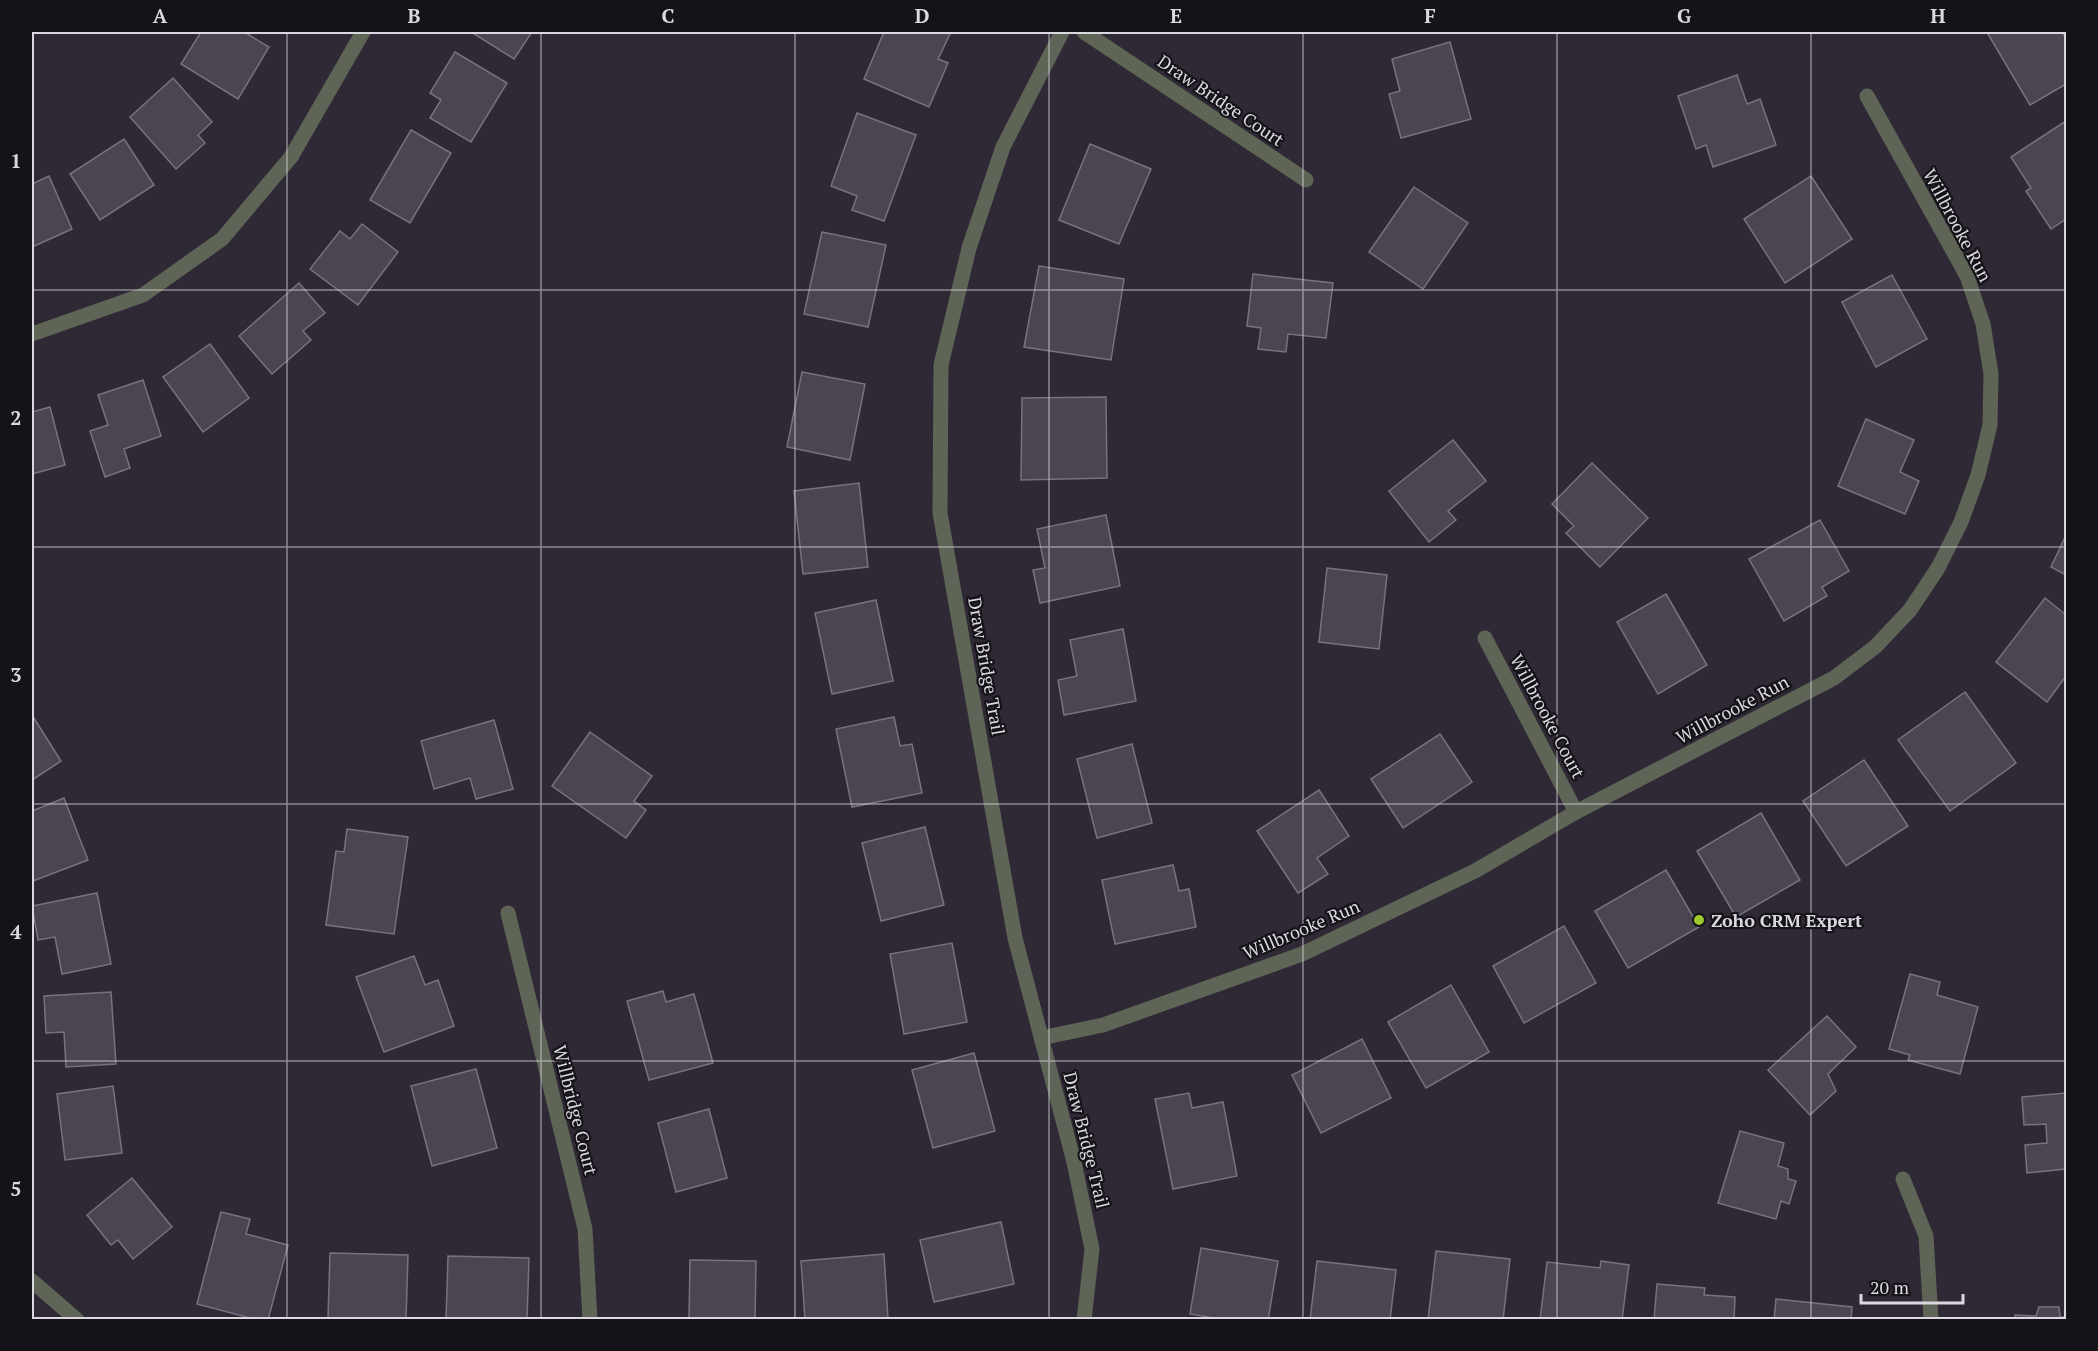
<svg xmlns="http://www.w3.org/2000/svg" width="2098" height="1351" viewBox="0 0 2098 1351" font-family="'PT Serif',serif">
	<style>
		.building { fill: #4a4551; stroke: #77727f; stroke-width: 1.5 }
		.lines { fill: none; stroke-linecap: round; stroke-linejoin: round }
		.street { stroke: #5f6556; stroke-width: 15 }
		.grid { fill: none; stroke: #dbd8e0; stroke-width: 1.5; stroke-opacity: 0.55 }
		.poi-dot { fill: #9eca2f; stroke: #151318; stroke-width: 2 }
		.labels { text-anchor: middle; dominant-baseline: central; stroke-width: 4.5; stroke-linejoin: round; paint-order: stroke }
		.street-label { font-size: 18px; fill: #dbd8e0; stroke: #151318 }
		.poi-label { font-size: 18px; font-weight: bold; fill: #dbd8e0; stroke: #151318; text-anchor: start }
		.neatline { fill: none; stroke: #dbd8e0; stroke-width: 2 }
		.grid-label { font-size: 20px; text-anchor: middle; font-weight: bold; fill: #dbd8e0 }
	</style>
	<rect width="100%" height="100%" fill="#2e2935"/>
	<g class="building">
		<path d="M201,32H244L269,47L238,99L181,64Z"/>
		<path d="M471,32H532L514,59Z"/>
		<path d="M884,32H951L938,59L948,63L929,107L864,79Z"/>
		<path d="M1992,32H2062L2066,39V84L2030,105L1988,34Z"/>
		<path d="M1450,42L1471,119L1401,138L1389,94L1400,91L1392,59Z"/>
		<path d="M455,52L507,83L471,142L430,118L441,100L430,93Z"/>
		<path d="M1737,75L1747,104L1760,99L1776,145L1713,167L1706,145L1696,149L1678,96Z"/>
		<path d="M173,78L212,122L198,135L205,143L176,169L130,117Z"/>
		<path d="M857,113L916,135L884,221L852,210L857,196L831,186Z"/>
		<path d="M2066,121V219L2051,229L2026,191L2031,188L2011,157Z"/>
		<path d="M411,130L451,153L410,223L370,200Z"/>
		<path d="M124,139L154,185L100,220L70,174Z"/>
		<path d="M1090,144L1151,169L1119,244L1059,220Z"/>
		<path d="M49,176L72,229L32,247V184Z"/>
		<path d="M1811,176L1852,239L1785,283L1744,219Z"/>
		<path d="M1414,187L1468,223L1423,289L1369,252Z"/>
		<path d="M362,224L398,252L358,305L310,269L340,231L350,239Z"/>
		<path d="M822,232L886,245L868,327L804,314Z"/>
		<path d="M1039,266L1124,279L1111,360L1024,347Z"/>
		<path d="M1253,274L1333,283L1326,338L1288,334L1286,352L1258,349L1261,328L1247,326Z"/>
		<path d="M1892,275L1927,339L1876,367L1842,302Z"/>
		<path d="M299,283L325,313L303,331L311,340L272,374L239,336Z"/>
		<path d="M210,344L249,398L203,432L163,377Z"/>
		<path d="M802,372L865,384L850,460L787,447Z"/>
		<path d="M143,380L161,436L124,449L130,468L105,477L90,431L108,425L98,395Z"/>
		<path d="M1106,397L1107,478L1021,480L1022,398Z"/>
		<path d="M50,407L65,465L32,474V412Z"/>
		<path d="M1866,419L1914,440L1900,472L1919,481L1905,514L1838,486Z"/>
		<path d="M1453,440L1486,481L1448,511L1456,520L1429,542L1389,491Z"/>
		<path d="M1592,463L1648,518L1600,567L1566,533L1574,526L1552,504Z"/>
		<path d="M859,483L868,567L803,574L794,491Z"/>
		<path d="M1106,515L1120,586L1040,603L1033,570L1045,568L1037,529Z"/>
		<path d="M1820,520L1849,571L1822,587L1827,596L1784,621L1749,559Z"/>
		<path d="M2066,535V575L2051,567Z"/>
		<path d="M1327,568L1387,575L1379,649L1319,642Z"/>
		<path d="M1666,594L1707,665L1658,694L1617,622Z"/>
		<path d="M2045,598L2066,615V676L2047,702L1996,662Z"/>
		<path d="M876,600L893,681L832,694L815,613Z"/>
		<path d="M1123,629L1136,701L1064,715L1058,680L1077,676L1070,640Z"/>
		<path d="M1965,692L2016,763L1950,811L1898,740Z"/>
		<path d="M32,715L61,761L32,780Z"/>
		<path d="M894,717L900,746L912,744L922,793L852,807L836,729Z"/>
		<path d="M494,720L513,789L476,799L470,778L434,789L421,741Z"/>
		<path d="M590,732L652,776L634,801L646,810L626,838L552,786Z"/>
		<path d="M1440,734L1472,782L1403,828L1371,779Z"/>
		<path d="M1132,744L1152,823L1097,838L1077,759Z"/>
		<path d="M1864,760L1908,826L1846,866L1803,801Z"/>
		<path d="M1319,790L1349,836L1317,858L1328,874L1298,893L1257,831Z"/>
		<path d="M64,798L88,860L33,881L32,877V811Z"/>
		<path d="M1761,813L1800,880L1736,917L1697,851Z"/>
		<path d="M925,827L944,905L881,921L862,843Z"/>
		<path d="M347,829L408,837L394,934L326,925L336,851L344,852Z"/>
		<path d="M1173,865L1179,891L1189,889L1196,927L1115,944L1102,880Z"/>
		<path d="M1666,870L1699,927L1628,968L1595,911Z"/>
		<path d="M97,893L111,964L62,974L55,937L38,940L32,906Z"/>
		<path d="M1564,926L1596,983L1524,1023L1493,966Z"/>
		<path d="M952,943L967,1022L904,1034L890,954Z"/>
		<path d="M414,956L425,985L438,980L454,1026L384,1052L356,977Z"/>
		<path d="M1910,974L1940,982L1937,995L1978,1007L1960,1074L1908,1060L1910,1055L1889,1049Z"/>
		<path d="M1451,985L1489,1052L1426,1088L1388,1022Z"/>
		<path d="M663,991L666,1002L694,994L713,1063L649,1080L627,1001Z"/>
		<path d="M111,992L116,1064L66,1067L64,1032L46,1033L44,996Z"/>
		<path d="M1827,1016L1856,1047L1828,1074L1836,1091L1810,1115L1768,1070Z"/>
		<path d="M1362,1039L1391,1098L1321,1133L1292,1075Z"/>
		<path d="M974,1053L995,1131L933,1148L912,1070Z"/>
		<path d="M476,1069L497,1148L432,1166L411,1086Z"/>
		<path d="M113,1086L122,1153L65,1160L57,1094Z"/>
		<path d="M1189,1093L1192,1108L1223,1102L1237,1176L1173,1189L1155,1099Z"/>
		<path d="M2066,1093V1169L2027,1173L2025,1145L2047,1143L2046,1124L2024,1125L2022,1097Z"/>
		<path d="M709,1109L727,1178L676,1192L658,1123Z"/>
		<path d="M1740,1131L1784,1143L1778,1166L1788,1169V1179L1796,1181L1789,1204L1781,1201L1776,1219L1718,1203Z"/>
		<path d="M132,1178L172,1227L133,1259L118,1240L111,1245L87,1215Z"/>
		<path d="M221,1212L250,1219L246,1234L288,1245L268,1320H258L197,1304Z"/>
		<path d="M1001,1222L1014,1284L934,1302L920,1240Z"/>
		<path d="M1201,1248L1278,1261L1268,1320H1226L1190,1314Z"/>
		<path d="M1436,1251L1510,1259L1503,1320H1428Z"/>
		<path d="M330,1253L408,1255L406,1320L328,1318Z"/>
		<path d="M884,1254L888,1319L805,1320L801,1261Z"/>
		<path d="M448,1256L529,1258L527,1320H446Z"/>
		<path d="M690,1260L756,1261L755,1320H689Z"/>
		<path d="M1317,1261L1396,1270L1390,1320H1310Z"/>
		<path d="M1601,1261L1629,1265L1622,1320H1540L1547,1262L1600,1268Z"/>
		<path d="M1657,1284L1705,1288L1704,1295L1735,1297L1734,1320H1654Z"/>
		<path d="M1776,1299L1852,1307L1851,1320H1774Z"/>
		<path d="M2039,1307H2059L2060,1317H2066V1320H2015V1315L2036,1316Z"/>
	</g>
	<g class="lines">
		<g class="street">
			<path d="M1062,32L1003,147L969,248L941,365L940,513L1015,938L1074,1162L1092,1249L1084,1320"/>
			<path d="M1084,32L1306,180"/>
			<path d="M32,334L143,295L222,239L291,157L363,32"/>
			<path d="M1485,638L1576,812"/>
			<path d="M508,913L585,1229L590,1320"/>
			<path d="M1041,1038L1103,1025L1302,954L1475,871L1576,812L1834,678L1875,647L1910,610L1938,568L1961,522L1978,475L1990,425L1991,374L1983,324L1967,276L1867,96"/>
			<path d="M1903,1179L1926,1236L1931,1320"/>
			<path d="M32,1281L77,1320"/>
		</g>
	</g>
	<path class="grid" d="M287,32V1320M541,32V1320M795,32V1320M1049,32V1320M1303,32V1320M1557,32V1320M1811,32V1320M32,290H2066M32,547H2066M32,804H2066M32,1061H2066"/>
	<circle class="poi-dot" cx="1699" cy="920" r="6"/>
	<g class="labels">
		<g class="street-label">
			<text transform="translate(1221 100) rotate(34)">Draw Bridge Court</text>
			<text transform="translate(1958 225) rotate(62)">Willbrooke Run</text>
			<text transform="translate(987 666) rotate(80)">Draw Bridge Trail</text>
			<text transform="translate(1732 709) rotate(-28)">Willbrooke Run</text>
			<text transform="translate(1548 716) rotate(62)">Willbrooke Court</text>
			<text transform="translate(1301 929) rotate(-23)">Willbrooke Run</text>
			<text transform="translate(576 1110) rotate(76)">Willbridge Court</text>
			<text transform="translate(1087 1140) rotate(76)">Draw Bridge Trail</text>
		</g>
		<g class="poi-label">
			<text x="1711" y="920">Zoho CRM Expert</text>
		</g>
	</g>
	<rect width="2098" height="1351" fill="none" stroke="#151318" stroke-width="66"/>
	<path d="M1861 1294v9h102v-9" fill="none" stroke="#dbd8e0" stroke-width="3"/>
	<text x="1870" y="1294" font-size="18" fill="#dbd8e0" stroke="#151318" stroke-width="4.5" paint-order="stroke">20 m</text>
	<rect x="33" y="33" width="2032" height="1285" class="neatline"/>
	<g class="grid-label">
		<text x="160" y="23">A</text>
		<text x="414" y="23">B</text>
		<text x="668" y="23">C</text>
		<text x="922" y="23">D</text>
		<text x="1176" y="23">E</text>
		<text x="1430" y="23">F</text>
		<text x="1684" y="23">G</text>
		<text x="1938" y="23">H</text>
		<text x="16" y="168">1</text>
		<text x="16" y="425">2</text>
		<text x="16" y="682">3</text>
		<text x="16" y="939">4</text>
		<text x="16" y="1196">5</text>
	</g>
</svg>
